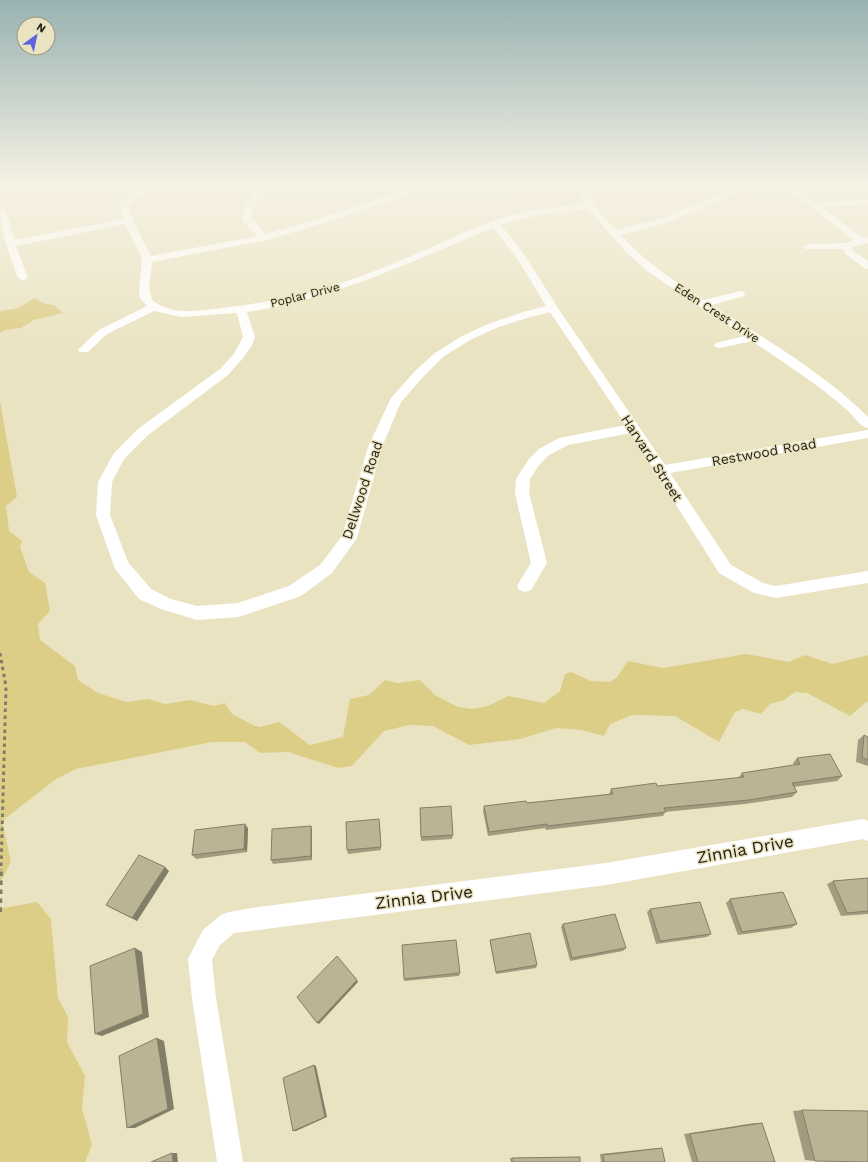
<svg xmlns="http://www.w3.org/2000/svg" width="868" height="1162" viewBox="0 0 868 1162" font-family="'Work Sans',sans-serif">
	<style>
		.green { fill: #ddce87 }
		.lines { fill: none; stroke-linecap: round; stroke-linejoin: round }
		.path-far1 { stroke: #817d67; stroke-width: 3; stroke-dasharray: 3.5 3.5; stroke-linecap: butt }
		.path { stroke: #817d67; stroke-width: 4; stroke-dasharray: 4.5 4.5; stroke-linecap: butt }
		.minor { fill: #fff; fill-rule: evenodd }
		.wall { fill: #a19b7f }
		.shaded-wall { fill: #837e68 }
		.building { fill: #bbb494; stroke: #837e68 }
		.labels { text-anchor: middle; dominant-baseline: central; stroke-width: 3; stroke-linejoin: round; paint-order: stroke }
		.far-street-label { font-size: 12px; fill: #242115; stroke: #eae3c2 }
		.street-label { font-size: 14px; fill: #242115; stroke: #eae3c2 }
		.near-street-label { font-size: 17px; fill: #242115; stroke: #eae3c2 }
	</style>
	<rect width="100%" height="100%" fill="#eae3c2"/>
	<g class="green">
		<path d="M34,298L45,304L54,305L63,313L34,320L21,328L5,330L0,333V311L18,308Z"/>
		<path d="M0,401L17,497L6,506L9,531L22,541L20,547L29,572L45,583L50,611L38,624L40,640L75,666L78,680L98,693L127,702L148,699L165,704L190,700L214,706L225,703L232,714L255,726L260,727L279,722L310,745L343,737L350,699L369,695L385,680L398,683L420,680L435,695L458,707L472,709L488,706L508,696L544,703L560,691L565,674L571,672L591,681L610,682L617,677L628,661L663,668L746,654L789,662L805,655L833,664L868,655V702H866L850,716L807,693L795,692L784,700L770,704L761,714L743,709L735,712L719,742L675,716L632,715L610,724L604,736L582,730L556,728L520,739L469,745L433,726L409,725L384,731L352,766L338,768L288,752L260,753L245,742H212L76,769L56,779L2,821L11,862L0,883Z"/>
		<path d="M37,902L51,919L58,998L68,1017L67,1042L85,1076L82,1108L92,1145L85,1162H0V906L3,908Z"/>
	</g>
	<g class="lines">
		<path class="path-far1" d="M0,653L6,687L1,870"/>
		<path class="path" d="M0,912L1,869"/>
		<g class="minor">
			<path d="M145,187H156L136,198L128,206L135,225L151,256L257,236L242,220C244,200 254,187 275,187C262,200 253,197 252,219L266,234L317,219L412,187H425L424,189L324,223L267,240L152,262L149,287L152,300C172,316 198,311 222,308C274,302 323,291 372,272C417,255 461,232 507,216C531,208 559,207 585,204L581,195V187H589C589,205 605,217 616,230L660,219L735,187H746L715,203L666,223L621,235C645,262 674,281 704,300L740,291L744,292L745,294L744,296L712,305C764,338 824,373 868,417V428C859,426 854,416 847,410C818,384 784,363 752,341L720,348L716,347L714,345L716,343L744,336L647,271L628,254L588,209C559,213 528,214 501,225L524,254L558,308L665,465L868,430V438L670,473L731,565L763,583L776,586L868,571V583L776,598L754,593L719,573L631,433L568,445L549,455L539,465L530,479L529,493L547,563L531,590L525,592L519,590L517,586L531,563L515,493L516,479L529,459L539,449L559,438L626,425L550,312L530,317L496,328L470,340L443,357L423,377L401,402L382,447L357,538L332,573L301,596L238,617L197,620L161,609L139,599L115,569L96,515L98,482L114,453L138,429L220,369L234,354L243,337L237,313L181,317L154,311L107,334L88,352H80L78,350L80,348L99,330L147,306L140,298L139,293L142,258L125,224L16,246L28,278L23,281L18,278C10,255 0,233 0,209H4L6,211L15,240L123,219L119,205L130,194ZM493,228L515,255L546,306L523,312L488,324L462,336L435,353L415,371L391,398L368,447L342,536L320,565L289,586L238,603L197,606L171,599L151,589L128,562L110,515L112,482L124,459L148,435L228,375L243,358L252,345L255,337L247,312C338,298 409,262 493,228Z"/>
			<path d="M785,187H795L815,202L868,199V205L822,207L863,238L868,237V243L852,247L853,251L868,261V269L864,268L846,254L843,249H805L803,247L808,244L846,243L854,240Z"/>
			<path d="M863,819L868,821V841L863,839L606,885L234,933L219,946L212,960L216,998L243,1162H217L192,998L188,959L203,930L221,915L229,912L258,907L606,863Z"/>
		</g>
	</g>
	<g class="wall">
		<path d="M864,735L868,737V766L856,762L858,740Z"/>
		<path d="M797,758L842,776L837,781L794,787L797,792L792,797L745,804L665,812L663,816L546,830L545,828L488,836L483,811L484,806L527,803L609,794L611,789L657,786L738,778L742,773L794,765L793,763Z"/>
		<path d="M420,808L453,835L452,839L421,841Z"/>
		<path d="M380,823L381,850L348,854L347,850Z"/>
		<path d="M311,826L312,830V860L273,864L271,860Z"/>
		<path d="M248,828L247,852L196,859L192,855Z"/>
		<path d="M169,871L137,921L111,908L106,905Z"/>
		<path d="M868,878V914L841,916L827,884L833,881Z"/>
		<path d="M730,899L797,924L791,928L738,935L726,903Z"/>
		<path d="M650,909L711,934L707,937L656,944L647,912Z"/>
		<path d="M563,924L626,948L623,951L570,961L561,927Z"/>
		<path d="M490,940L537,965L536,968L496,974L490,942Z"/>
		<path d="M460,973L459,976L404,981V979Z"/>
		<path d="M802,1110L815,1161L805,1160L793,1111Z"/>
		<path d="M754,1123H762L775,1162H692L684,1134Z"/>
		<path d="M658,1148H662L665,1162H601L600,1154Z"/>
		<path d="M577,1157H580V1162H511L510,1158Z"/>
	</g>
	<g class="shaded-wall">
		<path d="M245,824L248,828L247,852L244,849Z"/>
		<path d="M311,826L312,830V860L311,856Z"/>
		<path d="M165,867L169,871L137,921L132,918Z"/>
		<path d="M135,948L142,952L149,1017L102,1036L95,1034Z"/>
		<path d="M357,980L358,982L319,1024L317,1023Z"/>
		<path d="M157,1038L164,1041L174,1109L135,1128H127Z"/>
		<path d="M314,1065L316,1066L327,1117L296,1131H293Z"/>
		<path d="M172,1153H177L178,1162H173Z"/>
	</g>
	<g class="building">
		<path d="M864,735L868,737V760L862,757Z"/>
		<path d="M830,754L842,776L792,783L797,792L749,800L664,808L666,812L547,826V824L489,832L484,806L526,801L527,803L613,794L611,789L656,783L657,786L744,777L742,773L800,764L797,758Z"/>
		<path d="M451,806L453,835L421,837L420,808Z"/>
		<path d="M379,819L381,847L347,850L346,822Z"/>
		<path d="M245,824L244,849L192,855L195,830Z"/>
		<path d="M311,826V856L271,860L272,829Z"/>
		<path d="M139,855L165,867L132,918L106,905Z"/>
		<path d="M868,878V911L847,913L833,881Z"/>
		<path d="M783,892L797,924L742,932L730,899Z"/>
		<path d="M700,902L711,934L660,941L650,909Z"/>
		<path d="M615,914L626,948L572,958L563,924Z"/>
		<path d="M530,933L537,965L496,972L490,940Z"/>
		<path d="M456,940L460,973L404,979L402,945Z"/>
		<path d="M135,948L143,1014L95,1034L90,966Z"/>
		<path d="M337,956L357,980L317,1023L297,997Z"/>
		<path d="M157,1038L168,1109L127,1128L119,1056Z"/>
		<path d="M314,1065L325,1117L293,1131L283,1078Z"/>
		<path d="M802,1110L868,1111V1162L815,1161Z"/>
		<path d="M762,1123L775,1162H698L690,1134Z"/>
		<path d="M662,1148L665,1162H604L603,1155Z"/>
		<path d="M172,1153L173,1162H151Z"/>
		<path d="M580,1157V1162H512V1158Z"/>
	</g>
	<linearGradient id="sky" x2="0" y2="1"><stop stop-color="#98b2b1"/><stop offset="0.53" stop-color="#f6f2e4"/><stop offset="1" stop-color="#f6f2e4" stop-opacity="0"/></linearGradient>
	<rect width="868" height="350" fill="url(#sky)"/>
	<g class="labels">
		<g class="far-street-label">
			<text transform="translate(305 295) rotate(-14)">Poplar Drive</text>
			<text transform="translate(717 313) rotate(33)">Eden Crest Drive</text>
		</g>
		<g class="street-label">
			<text transform="translate(764 452) rotate(-10)">Restwood Road</text>
			<text transform="translate(652 458) rotate(57)">Harvard Street</text>
			<text transform="translate(362 490) rotate(-72)">Dellwood Road</text>
		</g>
		<g class="near-street-label">
			<text transform="translate(745 849) rotate(-10)">Zinnia Drive</text>
			<text transform="translate(424 897) rotate(-7)">Zinnia Drive</text>
		</g>
	</g>
	<g transform="translate(36 36) rotate(33)"><circle r="19" fill="#eae3c2" stroke="#9b957d"/>
	<path d="M0-3L7 15L0 10L-7 15Z" fill="#5e63db"/>
	<text y="-6" font-size="11" font-weight="bold" text-anchor="middle" fill="#242115">N</text>
	</g>
</svg>
